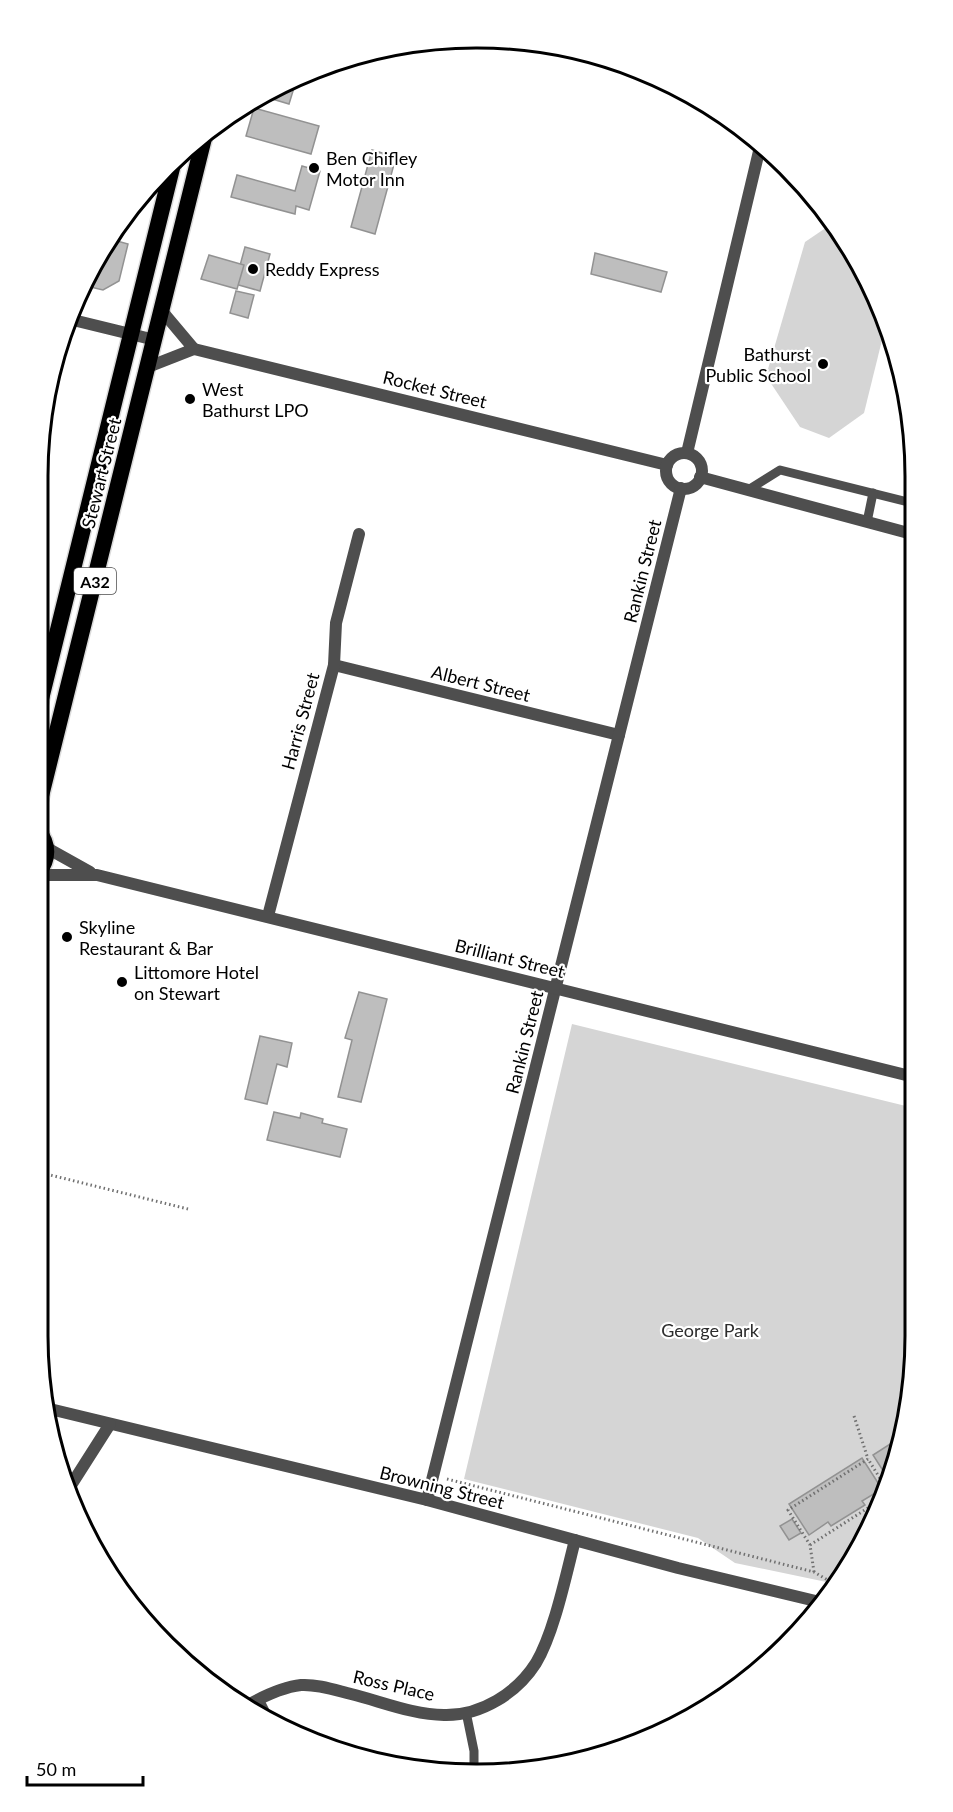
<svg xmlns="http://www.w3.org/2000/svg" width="953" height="1812" viewBox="0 0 953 1812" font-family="Lato,sans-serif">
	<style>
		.green { fill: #d5d5d5 }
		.building { fill: #bebebe; stroke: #929292; stroke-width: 1.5 }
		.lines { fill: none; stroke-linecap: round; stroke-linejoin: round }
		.trunk-casing { stroke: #dbdbdb; stroke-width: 19 }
		.path { stroke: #707070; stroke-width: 3; stroke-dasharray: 1.5 3; stroke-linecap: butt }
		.service { stroke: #4e4e4e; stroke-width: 9 }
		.minor { stroke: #4e4e4e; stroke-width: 12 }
		.tertiary { stroke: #4e4e4e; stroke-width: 12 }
		.trunk { stroke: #000; stroke-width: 16 }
		.poi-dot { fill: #000; stroke: #fff; stroke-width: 2 }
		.labels { text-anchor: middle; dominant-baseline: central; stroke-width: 4.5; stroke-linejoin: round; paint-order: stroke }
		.shield { fill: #fff; stroke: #4c4c4c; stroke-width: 1.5 }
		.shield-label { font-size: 16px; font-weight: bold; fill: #000 }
		.poi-label { font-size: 18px; fill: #000; stroke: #fff; text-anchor: start }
		.street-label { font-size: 18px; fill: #000; stroke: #fff }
		.park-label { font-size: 18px; fill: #2c2c2c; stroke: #fff }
		.rim { fill: none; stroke: #000; stroke-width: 3 }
	</style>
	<rect width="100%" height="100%" fill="#fff"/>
	<g class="green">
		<path d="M833,223L882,309L886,324L864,413L829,438L800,427L766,376L805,242Z"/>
		<path d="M572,1024L914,1108L915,1364L901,1449L870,1530L836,1584L735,1563L698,1538L464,1479Z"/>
	</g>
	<g class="building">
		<path d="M297,78L289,104L259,95Z"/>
		<path d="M254,108L319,126L311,154L246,136Z"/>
		<path d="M372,150L396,157L375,234L351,227Z"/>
		<path d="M302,166L320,171L309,210L296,206L295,214L231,197L237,175L295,191Z"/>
		<path d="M110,239L128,244L119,281L103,290L82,285Z"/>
		<path d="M245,247L270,254L260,291L235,284Z"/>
		<path d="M595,253L667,272L661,292L591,274Z"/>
		<path d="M209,255L244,265L237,289L201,279Z"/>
		<path d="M236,291L254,295L248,318L230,313Z"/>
		<path d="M359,992L387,999L361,1102L338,1097L352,1040L345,1038Z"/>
		<path d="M260,1036L292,1043L287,1067L277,1064L267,1104L245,1099Z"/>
		<path d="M274,1112L300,1118L301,1113L323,1119L322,1123L347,1129L340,1157L267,1140Z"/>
		<path d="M898,1439L901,1449L889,1480L873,1455Z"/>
		<path d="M862,1458L882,1489L862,1501L865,1505L831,1526L828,1522L809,1535L789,1504Z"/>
		<path d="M792,1519L801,1533L789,1540L780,1526Z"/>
	</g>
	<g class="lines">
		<g class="trunk-casing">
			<g id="trunk">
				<path d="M38,711L174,160"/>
				<path d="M38,822L39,804L205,134"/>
				<path d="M38,873C49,859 49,844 38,831"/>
			</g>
		</g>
		<g class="path">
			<path d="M38,1172L188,1209"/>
			<path d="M854,1416L868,1459"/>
			<path d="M447,1479L814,1572L836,1585"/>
			<path d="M810,1545L882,1499"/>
			<path d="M814,1572L810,1545L788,1510L868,1459L886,1488"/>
		</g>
		<g class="service">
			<path d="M748,490L780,470L912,503"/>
			<path d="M867,522L873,493"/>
			<path d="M259,1699L268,1717"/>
			<path d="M466,1712L474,1751V1770"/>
		</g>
		<g class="minor">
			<path d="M194,349L667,465"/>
			<path d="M148,367L194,349L162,311"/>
			<path d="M687,453L761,143"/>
			<circle cx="684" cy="471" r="18"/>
			<path d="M700,477L912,534"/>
			<path d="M334,665L619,735"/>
			<path d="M268,916L334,665L336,623L359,534"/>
			<path d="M50,1409L427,1500L678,1568L824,1603"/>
			<path d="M68,1490L110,1424"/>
			<path d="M427,1500L681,488"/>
			<path d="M246,1706C262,1697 282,1687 301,1685C318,1684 335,1690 351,1694C380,1701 414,1715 444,1715C481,1716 517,1693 536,1663C554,1633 566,1575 575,1540"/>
		</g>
		<g class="tertiary">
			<path d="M69,319L155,340"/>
			<path d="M47,848L90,872"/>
			<path d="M38,875H97L914,1077"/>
		</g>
		<use href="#trunk" class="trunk"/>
	</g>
	<g class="poi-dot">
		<circle cx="314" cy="168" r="6"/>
		<circle cx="253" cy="269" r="6"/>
		<circle cx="823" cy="364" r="6"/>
		<circle cx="190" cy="399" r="6"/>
		<circle cx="67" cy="937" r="6"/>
		<circle cx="122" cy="982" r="6"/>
	</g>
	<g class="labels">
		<rect class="shield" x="74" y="568" width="42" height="26" rx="4.5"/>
		<g class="shield-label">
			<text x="95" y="581">A32</text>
		</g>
		<g class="poi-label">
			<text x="326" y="158">Ben Chifley<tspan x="326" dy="21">Motor Inn</tspan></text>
			<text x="265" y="269">Reddy Express</text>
			<text x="811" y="354" text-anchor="end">Bathurst<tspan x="811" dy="21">Public School</tspan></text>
			<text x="202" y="389">West<tspan x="202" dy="21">Bathurst LPO</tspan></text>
			<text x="79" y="927">Skyline<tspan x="79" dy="21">Restaurant &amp; Bar</tspan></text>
			<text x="134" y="972">Littomore Hotel<tspan x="134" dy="21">on Stewart</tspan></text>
		</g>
		<g class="street-label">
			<text transform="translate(435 389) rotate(14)">Rocket Street</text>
			<text transform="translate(101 473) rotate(-76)">Stewart Street</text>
			<text transform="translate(642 571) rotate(-76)">Rankin Street</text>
			<text transform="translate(481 683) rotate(14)">Albert Street</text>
			<text transform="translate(300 721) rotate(-75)">Harris Street</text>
			<text transform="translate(510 958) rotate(14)">Brilliant Street</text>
			<text transform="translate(524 1042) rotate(-76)">Rankin Street</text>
			<text transform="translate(442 1487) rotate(14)">Browning Street</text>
			<text transform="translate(394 1685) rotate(13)">Ross Place</text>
		</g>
		<g class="park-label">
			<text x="710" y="1330">George Park</text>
		</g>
	</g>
	<path d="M0 0H953V1812H0ZM476 48H477A428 428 0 0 1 905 476V1336A428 428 0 0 1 477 1764H476A428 428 0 0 1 48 1336V476A428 428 0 0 1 476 48Z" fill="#fff" fill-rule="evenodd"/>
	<path class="rim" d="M476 48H477A428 428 0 0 1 905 476V1336A428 428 0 0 1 477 1764H476A428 428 0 0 1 48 1336V476A428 428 0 0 1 476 48Z"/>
	<path d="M27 1776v9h116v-9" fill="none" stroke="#000000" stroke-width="3"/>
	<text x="36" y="1776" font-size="18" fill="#000000" stroke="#ffffff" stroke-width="4.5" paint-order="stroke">50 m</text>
</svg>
